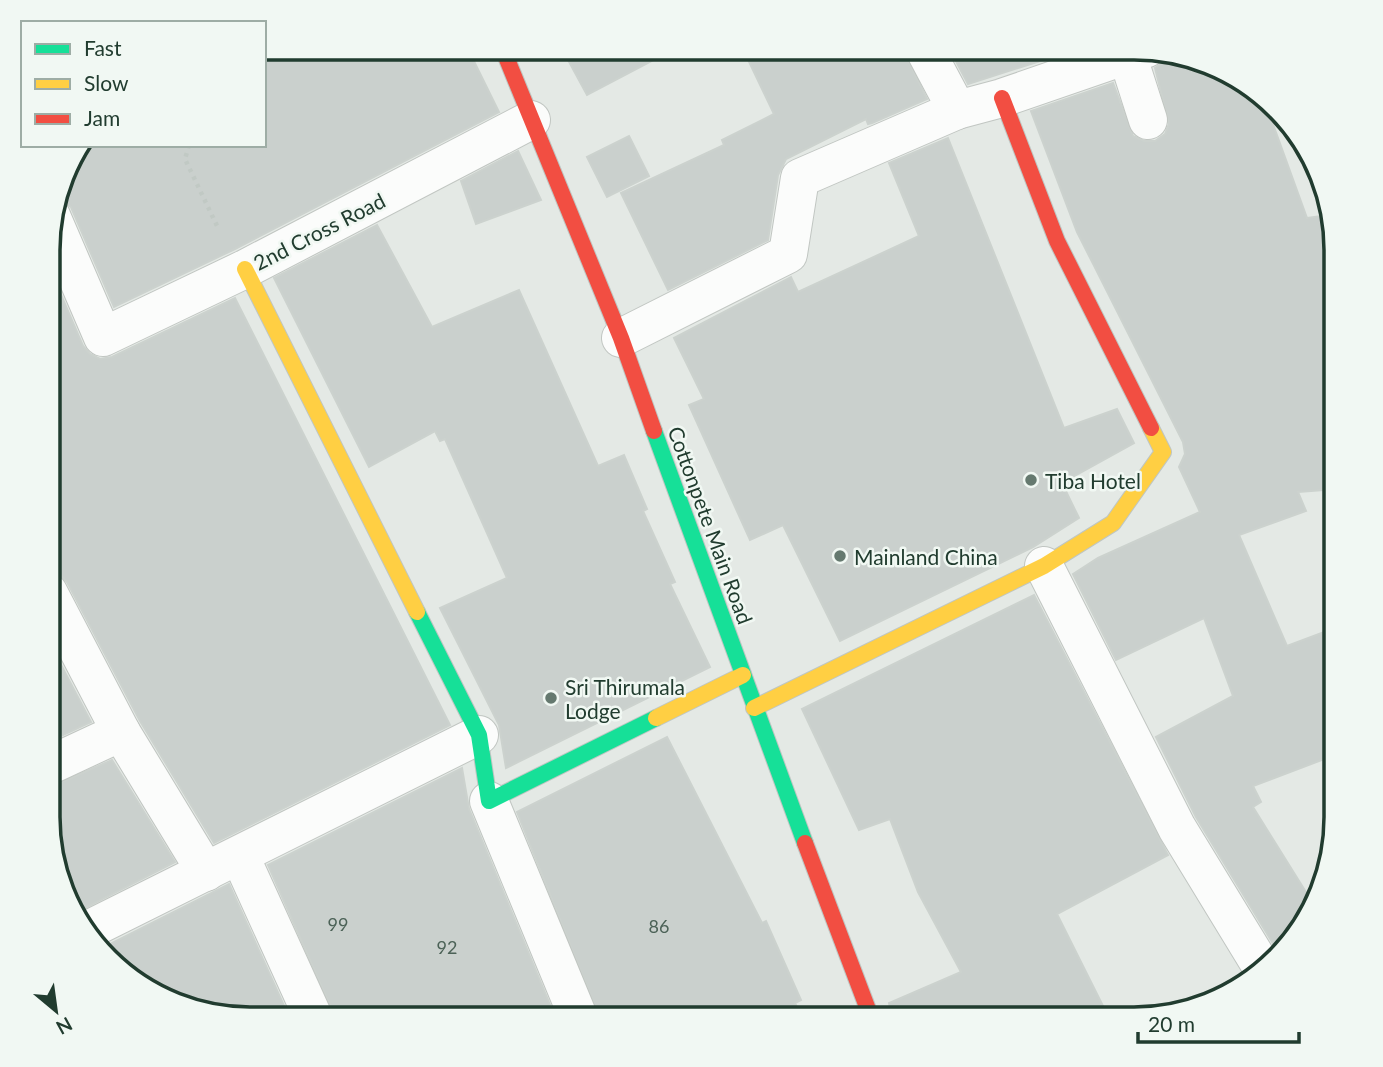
<svg xmlns="http://www.w3.org/2000/svg" width="1383" height="1067" viewBox="0 0 1383 1067" font-family="Lato,sans-serif">
	<style>
		.building { fill: #cad0cd; stroke: #ccd2ce; stroke-width: 2 }
		.lines { fill: none; stroke-linecap: round; stroke-linejoin: round }
		.street-casing { stroke: #c1c6c2; stroke-width: 40 }
		.fast-casing { stroke: #bfc6c2; stroke-width: 18 }
		.slow-casing { stroke: #bfc6c2; stroke-width: 18 }
		.jam-casing { stroke: #bfc6c2; stroke-width: 18 }
		.path { stroke: #c1c9c4; stroke-width: 4.5; stroke-dasharray: 3.5 5; stroke-linecap: butt }
		.street { stroke: #fbfcfb; stroke-width: 38 }
		.fast { stroke: #16e098; stroke-width: 16 }
		.slow { stroke: #ffcf43; stroke-width: 16 }
		.jam { stroke: #f24e42; stroke-width: 16 }
		.poi-dot { fill: #65796f; stroke: #f1f8f3; stroke-width: 2.5 }
		.labels { text-anchor: middle; dominant-baseline: central; stroke-width: 5; stroke-linejoin: round; paint-order: stroke }
		.number-label { font-size: 18px; fill: #4c6257 }
		.street-label { font-size: 21px; fill: #213c2f; stroke: #f1f8f3 }
		.poi-label { font-size: 21px; fill: #213c2f; stroke: #f1f8f3; text-anchor: start }
		.rim { fill: none; stroke: #213c2f; stroke-width: 3.5 }
	</style>
	<rect width="100%" height="100%" fill="#e4e9e5"/>
	<g class="building">
		<path d="M264,47H467L499,112L235,249L114,307L71,207L58,196L74,149L77,145H264Z"/>
		<path d="M561,47H678L587,95Z"/>
		<path d="M742,47L902,48L927,99L872,123L868,124L866,119L786,159L778,175L768,240L668,290L621,193L724,145L722,140L774,114Z"/>
		<path d="M949,48H1081L968,84Z"/>
		<path d="M1168,53L1211,62L1262,94L1307,218L1328,215L1336,249V489L1298,492L1306,511L1239,535L1287,646L1335,628V755L1253,786L1261,802L1253,807L1314,905L1280,955L1196,817L1156,737L1233,696L1204,618L1116,660L1073,574L1098,558L1200,512L1179,467L1185,454L1183,442L1077,232L1031,111L1113,83L1133,136L1144,141H1155L1165,134L1169,124L1155,68L1164,62Z"/>
		<path d="M629,136L649,176L607,197L587,157Z"/>
		<path d="M948,138L1064,428L1117,409L1134,443L1062,483L1079,518L1033,547L840,641L783,525L750,540L689,405L704,399L674,338L791,277L798,292L919,236L889,163Z"/>
		<path d="M518,151L541,200L476,224L461,181Z"/>
		<path d="M377,225L432,327L519,290L598,466L624,455L647,509L643,511L675,582L670,584L710,667L506,768L499,725L440,608L507,578L445,439L440,441L435,431L369,467L274,278Z"/>
		<path d="M49,267L83,346L90,354L100,359L112,357L235,298L450,725L214,843L140,721L67,582L59,573L48,570Z"/>
		<path d="M1034,595L1168,855L1057,914L1110,1020H893L889,1003L961,972L918,892L890,819L859,830L802,709Z"/>
		<path d="M48,640L91,722L48,742Z"/>
		<path d="M667,737L762,923L766,921L801,1000L795,1003L803,1020L600,1019L517,812Z"/>
		<path d="M112,760L175,862L73,914L68,908L48,831V788Z"/>
		<path d="M462,768L469,809L553,1012L539,1019H336L268,865Z"/>
		<path d="M229,884L290,1019H236L172,1005L116,970L100,949Z"/>
	</g>
	<g class="lines">
		<g class="street-casing">
			<g id="street">
				<path d="M924,48L957,110"/>
				<path d="M1125,48L1148,120"/>
				<path d="M51,216L103,337L245,269L531,120"/>
				<path d="M621,338L788,254L800,178L957,110L1002,98L1147,48"/>
				<path d="M1044,566L1177,828L1263,969"/>
				<path d="M48,592L121,732L206,872"/>
				<path d="M48,766L121,732"/>
				<path d="M489,801L579,1019"/>
				<path d="M240,856L314,1019"/>
				<path d="M86,931L479,735"/>
			</g>
		</g>
		<g class="fast-casing">
			<g id="fast">
				<path d="M654,431L805,843"/>
				<path d="M417,612L479,735L489,801L656,718"/>
			</g>
		</g>
		<g class="slow-casing">
			<g id="slow">
				<path d="M245,269L417,612"/>
				<path d="M754,708L1044,566L1113,523L1163,452L1151,428"/>
				<path d="M656,718L743,675"/>
			</g>
		</g>
		<g class="jam-casing">
			<g id="jam">
				<path d="M502,47L621,338L654,431"/>
				<path d="M1002,98L1057,241L1151,428"/>
				<path d="M805,843L872,1020"/>
			</g>
		</g>
		<path class="path" d="M189,145L185,159L219,230"/>
		<use href="#street" class="street"/>
		<use href="#fast" class="fast"/>
		<use href="#slow" class="slow"/>
		<use href="#jam" class="jam"/>
	</g>
	<g class="poi-dot">
		<circle cx="1031" cy="480" r="7"/>
		<circle cx="840" cy="556" r="7"/>
		<circle cx="551" cy="698" r="7"/>
	</g>
	<g class="labels">
		<g class="number-label">
			<text x="338" y="924">99</text>
			<text x="659" y="926">86</text>
			<text x="447" y="947">92</text>
		</g>
		<g class="street-label">
			<text transform="translate(319 231) rotate(-27)">2nd Cross Road</text>
			<text transform="translate(711 525) rotate(70)">Cottonpete Main Road</text>
		</g>
		<g class="poi-label">
			<text x="1045" y="480">Tiba Hotel</text>
			<text x="854" y="556">Mainland China</text>
			<text x="565" y="686">Sri Thirumala<tspan x="565" dy="24">Lodge</tspan></text>
		</g>
	</g>
	<path d="M0 0H1383V1067H0ZM250 60H1134A190 190 0 0 1 1324 250V817A190 190 0 0 1 1134 1007H250A190 190 0 0 1 60 817V250A190 190 0 0 1 250 60Z" fill="#f1f8f3" fill-rule="evenodd"/>
	<path class="rim" d="M250 60H1134A190 190 0 0 1 1324 250V817A190 190 0 0 1 1134 1007H250A190 190 0 0 1 60 817V250A190 190 0 0 1 250 60Z"/>
	<rect x="21" y="21" width="245" height="126" fill="#f1f8f3" stroke="#9eada5" stroke-width="2"/>
	<rect x="35" y="44" width="35" height="10" fill="#16e098" stroke="#9eada5" stroke-width="2"/>
	<text x="84" y="56" font-size="21" fill="#213c2f">Fast</text>
	<rect x="35" y="79" width="35" height="10" fill="#ffcf43" stroke="#9eada5" stroke-width="2"/>
	<text x="84" y="91" font-size="21" fill="#213c2f">Slow</text>
	<rect x="35" y="114" width="35" height="10" fill="#f24e42" stroke="#9eada5" stroke-width="2"/>
	<text x="84" y="126" font-size="21" fill="#213c2f">Jam</text>
	<g transform="translate(56 1011) rotate(151)" stroke="#f1f8f3" stroke-width="5" paint-order="stroke">
	<path d="M0-5L12 26L0 18L-12 26Z" fill="#213c2f"/>
	<text y="-10" font-size="19" font-weight="bold" text-anchor="middle" fill="#213c2f">N</text>
	</g>
	<path d="M1138 1032v10h161v-10" fill="none" stroke="#213c2f" stroke-width="3.5"/>
	<text x="1148" y="1032" font-size="21" fill="#213c2f" stroke="#f1f8f3" stroke-width="5" paint-order="stroke">20 m</text>
</svg>
